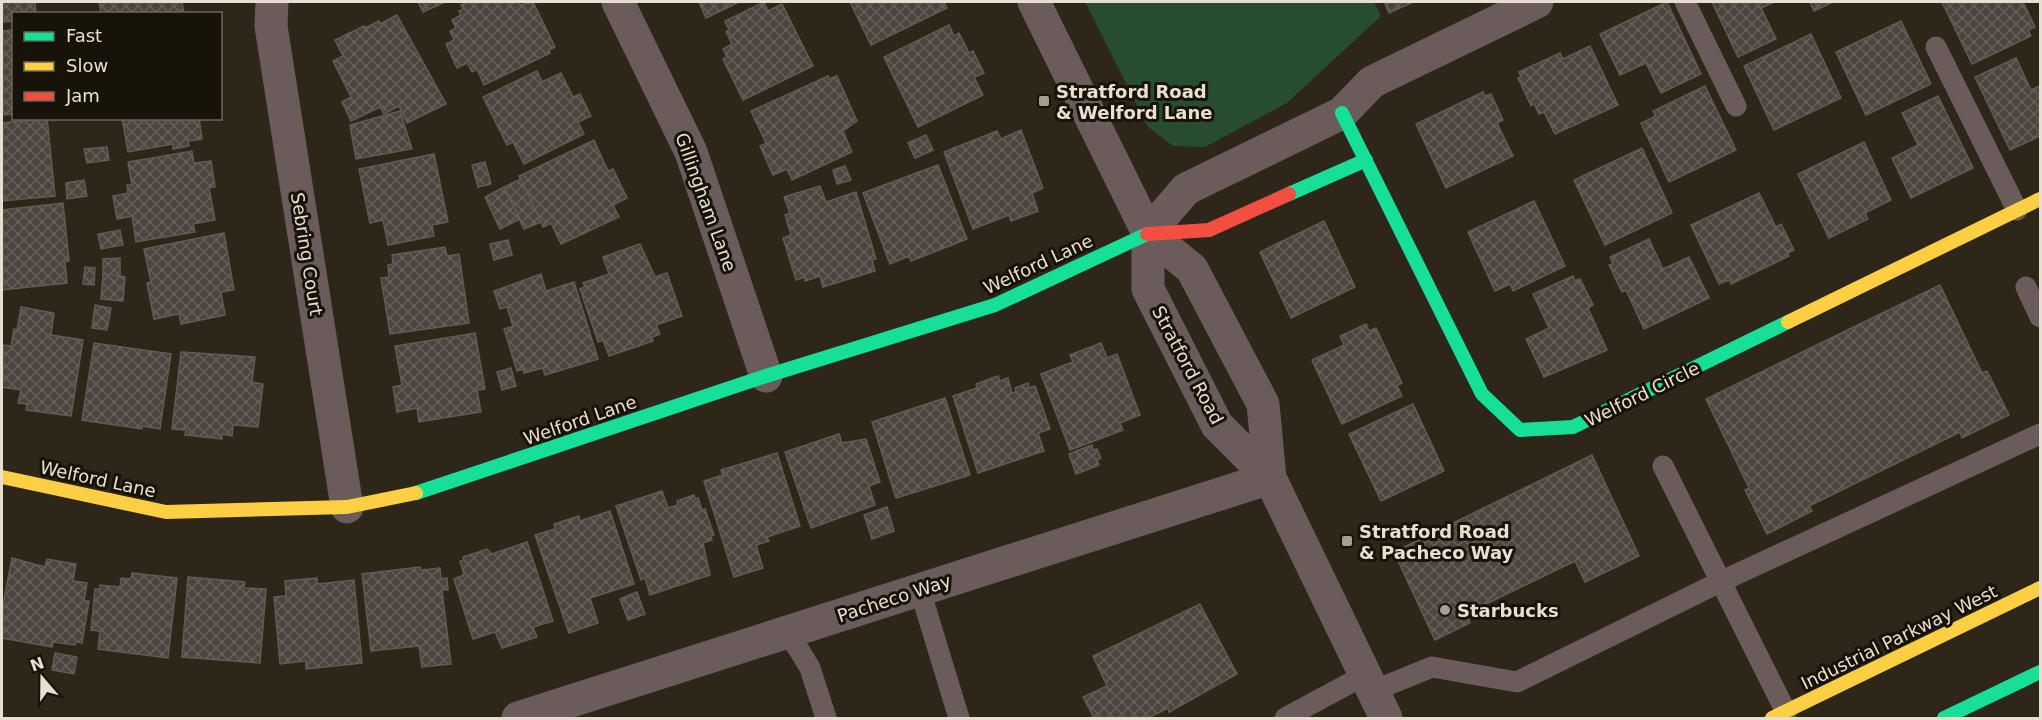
<svg xmlns="http://www.w3.org/2000/svg" width="2042" height="720" viewBox="0 0 2042 720" font-family="'DejaVu Sans',sans-serif">
	<style>
		.park { fill: #274d2e }
		.building { fill: url(#building-cross-hatch); stroke: #635a53; stroke-width: 1.5 }
		.lines { fill: none; stroke-linecap: round; stroke-linejoin: round }
		.lane { stroke: #6b5b5a; stroke-width: 21 }
		.street { stroke: #6b5b5a; stroke-width: 33 }
		.fast { stroke: #16e098; stroke-width: 14 }
		.slow { stroke: #ffcf43; stroke-width: 14 }
		.jam { stroke: #f24e42; stroke-width: 14 }
		.poi-dot { fill: #a69f91; stroke: #181309; stroke-width: 2 }
		.labels { text-anchor: middle; dominant-baseline: central; stroke-width: 6; stroke-linejoin: round; paint-order: stroke }
		.poi-label { font-size: 18px; font-weight: bold; fill: #e7e0d1; stroke: #181309; text-anchor: start }
		.street-label { font-size: 18px; fill: #e7e0d1; stroke: #181309 }
	</style>
	<defs>
		<pattern id="building-cross-hatch" width="8" height="8" patternUnits="userSpaceOnUse" patternTransform="scale(1.5)"><rect width="8" height="8" fill="#4d443d"/><path d="M0 0l8 8M0 8l8-8" fill="none" stroke="#675f58"/></pattern>
	</defs>
	<rect width="100%" height="100%" fill="#2d2619"/>
	<path class="park" d="M1085,2H1374L1381,16L1287,103L1205,147L1173,146L1148,127Z"/>
	<g class="building">
		<path d="M2,2H35L36,14H14V21L2,22Z"/>
		<path d="M99,2H182L184,14H101Z"/>
		<path d="M418,2H445L423,12Z"/>
		<path d="M469,2H518L520,5L533,2L555,47L549,50L550,53L484,85L477,69L472,72L467,63L457,68L446,44L454,40L450,31L456,28L452,20L461,15L459,11L463,9L461,5Z"/>
		<path d="M699,2H739L706,18Z"/>
		<path d="M764,2L768,11L782,4L813,66L743,100L723,59L727,57L723,49L732,44L726,32L729,30L725,21Z"/>
		<path d="M850,2H944L947,8L871,45Z"/>
		<path d="M1384,2H1413L1389,13Z"/>
		<path d="M1667,2L1701,74L1661,93L1646,63L1620,75L1600,34Z"/>
		<path d="M1712,2H1774L1761,8L1776,39L1738,57Z"/>
		<path d="M1810,2H1833L1814,11Z"/>
		<path d="M1942,2H2023L2035,27L2028,30L2031,36L1972,64Z"/>
		<path d="M397,15L446,104L407,123L399,106L384,114L380,107L351,121L342,102L351,97L333,61L343,56L335,40L364,26L365,28L379,21L380,24Z"/>
		<path d="M1901,21L1931,84L1866,115L1836,52Z"/>
		<path d="M949,25L954,36L959,33L969,53L973,51L984,73L974,77L983,95L918,127L884,57Z"/>
		<path d="M14,30V114L2,115V31Z"/>
		<path d="M1811,34L1841,98L1774,130L1744,66Z"/>
		<path d="M1590,46L1618,105L1555,134L1544,112L1539,114L1534,104L1531,106L1518,78L1521,77L1519,72L1560,53L1563,59Z"/>
		<path d="M2016,58L2031,90L2040,86V136L2010,150L1975,77Z"/>
		<path d="M537,71L542,82L561,73L573,97L580,94L591,116L578,122L584,134L524,164L513,142L507,145L483,97Z"/>
		<path d="M828,76L829,79L837,76L857,121L843,131L852,152L792,180L787,169L773,175L760,146L766,143L751,111Z"/>
		<path d="M1705,86L1736,150L1669,182L1641,123L1656,116L1653,111Z"/>
		<path d="M1483,92L1485,96L1491,94L1503,120L1497,123L1513,156L1446,188L1416,124Z"/>
		<path d="M1938,96L1973,168L1911,198L1892,158L1918,145L1902,113Z"/>
		<path d="M400,111L412,149L356,159L350,125Z"/>
		<path d="M47,118L55,196L2,201V123Z"/>
		<path d="M122,118H199L202,139L188,141L189,146L173,149V144L128,152Z"/>
		<path d="M1021,130L1043,188L1032,193L1038,211L1011,221L1009,215L973,229L944,152L997,131L1001,139Z"/>
		<path d="M926,135L933,150L915,158L908,143Z"/>
		<path d="M594,140L608,171L613,169L627,198L613,205L619,217L561,244L551,223L543,227L519,176Z"/>
		<path d="M1864,142L1891,200L1865,213L1868,219L1829,238L1798,174Z"/>
		<path d="M107,147L109,160L87,163L84,149Z"/>
		<path d="M1642,148L1672,213L1605,245L1574,180Z"/>
		<path d="M192,151L194,163L211,161L215,187L209,188L215,220L193,224L195,232L136,242L132,216L117,219L113,196L128,193L127,185H132L128,162Z"/>
		<path d="M434,154L448,222L432,225L434,236L388,245L383,220L370,223L359,169Z"/>
		<path d="M485,162L491,184L478,187L472,165Z"/>
		<path d="M938,165L967,239L911,261L909,256L890,264L863,193Z"/>
		<path d="M845,166L851,180L837,184L833,170Z"/>
		<path d="M521,179L541,222L524,229L504,187Z"/>
		<path d="M84,180L87,196L67,199L66,183Z"/>
		<path d="M820,186L826,202L856,192L876,259L872,260L875,271L823,287L820,276L805,281V277L796,280L783,238L791,235L785,215L790,213L784,197Z"/>
		<path d="M504,187L520,219L500,229L485,197Z"/>
		<path d="M1759,193L1776,227L1781,224L1794,250L1787,253L1789,256L1731,284L1729,280L1719,284L1691,225Z"/>
		<path d="M1534,201L1565,266L1513,291L1510,284L1495,291L1468,232Z"/>
		<path d="M63,203L69,261L65,262L67,283L2,290V210Z"/>
		<path d="M1324,221L1355,287L1291,318L1260,252Z"/>
		<path d="M120,230L123,245L101,249L98,234Z"/>
		<path d="M224,233L234,290L221,292L225,315L181,324L179,314L154,319L147,283L151,282L144,249Z"/>
		<path d="M1649,239L1663,269L1689,257L1709,298L1644,329L1626,290L1622,292L1609,265L1613,264L1610,257Z"/>
		<path d="M508,240L512,255L494,260L490,244Z"/>
		<path d="M640,244L655,277L667,273L682,316L656,325L660,334L652,337L653,341L609,356L603,340L598,342L580,289L585,287L583,283L609,274L603,257Z"/>
		<path d="M445,247L447,256L459,254L469,323L390,334L381,278L389,277L388,265L393,264L392,255Z"/>
		<path d="M120,258V276L103,274V259Z"/>
		<path d="M85,267L95,268L94,285L83,284Z"/>
		<path d="M103,274L125,277L123,301L101,299Z"/>
		<path d="M541,274L546,291L574,282L598,359L545,375L543,368L524,373L523,369L517,371L504,329L513,326L507,307L500,309L494,291Z"/>
		<path d="M1573,276L1575,281L1580,279L1593,305L1588,308L1607,350L1544,377L1526,339L1549,328L1533,294Z"/>
		<path d="M1940,285L1982,373L1987,371L2009,415L1962,438L1960,432L1809,506L1812,511L1767,534L1745,490L1749,488L1706,399Z"/>
		<path d="M95,305L111,308L107,330L92,328Z"/>
		<path d="M21,307L54,313L51,335L83,340L71,416L26,410L27,404L18,403L21,390L2,387L3,345L11,346L14,329L17,330Z"/>
		<path d="M1366,324L1369,331L1376,328L1402,383L1397,385L1402,396L1342,424L1312,360L1344,345L1340,336Z"/>
		<path d="M475,333L485,389L477,390L481,412L419,422L417,408L397,412L393,387L402,385L395,346Z"/>
		<path d="M94,343L171,354L160,429L142,426V429L82,420Z"/>
		<path d="M1101,343L1107,358L1117,354L1140,415L1120,423L1123,430L1070,450L1041,374L1073,362L1070,355Z"/>
		<path d="M181,352L255,357L252,382L263,384L258,427L233,425L232,436L222,434V439L185,435L186,430L172,429Z"/>
		<path d="M511,368L516,386L502,390L497,372Z"/>
		<path d="M998,376L1000,381L1008,378L1012,393L1016,392L1015,388L1028,383L1029,388L1035,386L1050,429L1038,433L1044,451L978,473L953,396L977,388L976,384Z"/>
		<path d="M945,398L970,475L896,498L872,422Z"/>
		<path d="M1413,404L1444,471L1381,501L1349,434Z"/>
		<path d="M839,434L842,443L866,439L880,482L869,486L875,505L811,528L785,452Z"/>
		<path d="M1092,445L1093,450L1097,449L1101,458L1097,460L1099,465L1076,474L1069,454Z"/>
		<path d="M777,453L800,526L767,537L769,541L756,545L763,568L734,577L704,481L723,475L721,470Z"/>
		<path d="M1592,455L1639,556L1585,582L1575,561L1484,605L1486,609L1468,618L1470,623L1435,640L1394,552Z"/>
		<path d="M662,491L668,508L678,505L677,501L694,495L695,499L698,498L702,510L705,509L714,535L711,536L712,540L703,543L710,575L650,595L645,578L641,580L616,506Z"/>
		<path d="M887,507L894,531L872,539L864,515Z"/>
		<path d="M610,511L634,584L590,598L598,623L569,633L535,535L555,529L554,524L579,516L580,521Z"/>
		<path d="M527,542L553,621L533,627L537,637L502,648L495,632L473,639L454,579L464,575L460,561L464,560L463,557L487,549L492,554Z"/>
		<path d="M12,558L45,567L47,559L76,564L73,581L87,583L84,601H89L82,643L76,642L75,645L53,642L52,647L2,638V610Z"/>
		<path d="M420,567L421,570L440,568L441,579L447,578L448,590H442L451,664L422,667L419,646L371,651L362,574Z"/>
		<path d="M132,573L177,578L168,658L98,649L100,631L91,630L95,589H100V585L120,587L121,578L131,579Z"/>
		<path d="M188,577L245,582L244,588L266,589L260,663L182,657Z"/>
		<path d="M317,578V584L354,580L362,663L306,669V661L280,664L274,597L286,596L285,581Z"/>
		<path d="M637,592L645,614L628,620L620,599Z"/>
		<path d="M1200,604L1237,674L1169,712L1168,708L1148,718H1094L1083,697L1107,686L1093,656Z"/>
		<path d="M55,653L77,657L74,674L52,670Z"/>
	</g>
	<g class="lines">
		<g class="lane">
			<path d="M1685,2L1736,106"/>
			<path d="M1936,47L2017,210"/>
			<path d="M2026,287L2040,317"/>
			<path d="M1663,466L1786,712"/>
			<path d="M920,590L959,718"/>
			<path d="M788,632L810,668L826,718"/>
			<path d="M1373,691L1432,667L1517,682L1722,581L2040,434"/>
			<path d="M1285,718L1365,675"/>
		</g>
		<g class="street">
			<path d="M272,2L271,26L347,507"/>
			<path d="M618,2L691,152L766,376"/>
			<path d="M1034,2L1148,233L1192,269L1263,404L1270,478L1386,718"/>
			<path d="M1148,233L1186,189L1342,113L1372,82L1537,2"/>
			<path d="M1148,233V289L1217,425L1270,478"/>
			<path d="M518,718L1270,478"/>
		</g>
		<g class="fast">
			<path d="M1342,113L1482,394L1520,430L1573,427L1788,322"/>
			<path d="M1289,194L1366,160"/>
			<path d="M416,493L766,376L995,305L1147,234"/>
			<path d="M1944,718L2040,672"/>
		</g>
		<g class="slow">
			<path d="M1788,322L2040,199"/>
			<path d="M2,477L166,512L347,507L416,493"/>
			<path d="M1772,718L2040,588"/>
		</g>
		<path class="jam" d="M1147,234L1209,230L1289,194"/>
	</g>
	<g class="poi-dot">
		<rect x="1038" y="95" width="12" height="12" rx="3"/>
		<rect x="1341" y="535" width="12" height="12" rx="3"/>
		<circle cx="1445" cy="610" r="6"/>
	</g>
	<g class="labels">
		<g class="poi-label">
			<text x="1056" y="91">Stratford Road<tspan x="1056" dy="21">&amp; Welford Lane</tspan></text>
			<text x="1359" y="531">Stratford Road<tspan x="1359" dy="21">&amp; Pacheco Way</tspan></text>
			<text x="1457" y="610">Starbucks</text>
		</g>
		<g class="street-label">
			<text transform="translate(706 202) rotate(70)">Gillingham Lane</text>
			<text transform="translate(307 254) rotate(81)">Sebring Court</text>
			<text transform="translate(1038 264) rotate(-25)">Welford Lane</text>
			<text transform="translate(1188 365) rotate(62)">Stratford Road</text>
			<text transform="translate(1642 394) rotate(-26)">Welford Circle</text>
			<text transform="translate(580 420) rotate(-19)">Welford Lane</text>
			<text transform="translate(98 479) rotate(12)">Welford Lane</text>
			<text transform="translate(894 598) rotate(-18)">Pacheco Way</text>
			<text transform="translate(1899 637) rotate(-26)">Industrial Parkway West</text>
		</g>
	</g>
	<rect width="2042" height="720" fill="none" stroke="#e7e0d1" stroke-width="6"/>
	<rect x="12" y="12" width="210" height="108" fill="#181309" stroke="#6b6559" stroke-width="1.5"/>
	<rect x="24" y="32" width="30" height="9" fill="#16e098" stroke="#6b6559" stroke-width="1.5"/>
	<text x="66" y="42" font-size="18" fill="#e7e0d1">Fast</text>
	<rect x="24" y="62" width="30" height="9" fill="#ffcf43" stroke="#6b6559" stroke-width="1.5"/>
	<text x="66" y="72" font-size="18" fill="#e7e0d1">Slow</text>
	<rect x="24" y="92" width="30" height="9" fill="#f24e42" stroke="#6b6559" stroke-width="1.5"/>
	<text x="66" y="102" font-size="18" fill="#e7e0d1">Jam</text>
	<g transform="translate(42 678) rotate(340)" stroke="#181309" stroke-width="4.5" paint-order="stroke">
	<path d="M0-4.5L10 22L0 15L-10 22Z" fill="#e7e0d1"/>
	<text y="-9" font-size="16" font-weight="bold" text-anchor="middle" fill="#e7e0d1">N</text>
	</g>
</svg>
